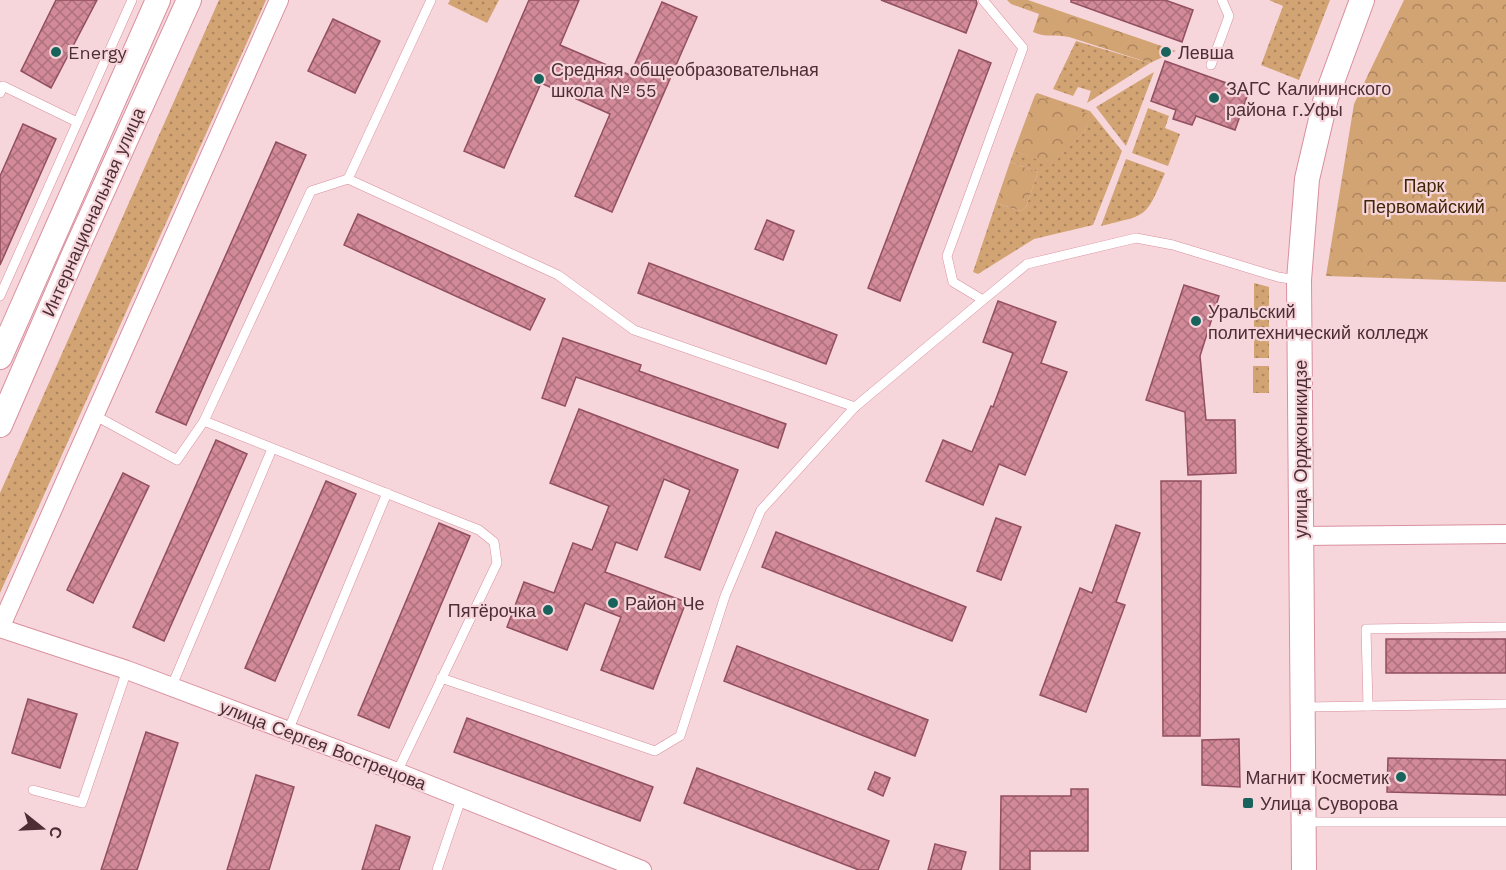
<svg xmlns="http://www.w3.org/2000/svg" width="1506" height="870" viewBox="0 0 1506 870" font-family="'Work Sans',sans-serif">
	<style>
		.grass { fill: url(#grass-dots) }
		.forest { fill: url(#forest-crowns) }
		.building { fill: url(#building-cross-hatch); stroke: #924f5f; stroke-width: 1.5 }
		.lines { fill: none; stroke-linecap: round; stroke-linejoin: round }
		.lane-casing { stroke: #d98f9e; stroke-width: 10 }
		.street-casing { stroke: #d98f9e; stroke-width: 20 }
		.secondary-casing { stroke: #d98f9e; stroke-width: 26 }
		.lane { stroke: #fff; stroke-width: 9 }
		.street { stroke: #fff; stroke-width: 18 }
		.secondary { stroke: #fff; stroke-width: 24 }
		.poi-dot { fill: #18645d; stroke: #f6d6db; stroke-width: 2 }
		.labels { text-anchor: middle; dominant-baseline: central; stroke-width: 4.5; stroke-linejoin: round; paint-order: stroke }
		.poi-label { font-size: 18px; fill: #4c2e34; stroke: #f6d6db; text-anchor: start }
		.park-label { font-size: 18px; fill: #412605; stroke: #f6d6db }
		.street-label { font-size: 18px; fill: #4c2e34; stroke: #f6d6db }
	</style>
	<defs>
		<pattern id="grass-dots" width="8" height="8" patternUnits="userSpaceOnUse" patternTransform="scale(1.5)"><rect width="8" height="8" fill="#d2a373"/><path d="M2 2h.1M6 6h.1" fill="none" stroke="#ad855f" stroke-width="1.8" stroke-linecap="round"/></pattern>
		<pattern id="forest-crowns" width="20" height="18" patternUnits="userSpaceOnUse" patternTransform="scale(1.5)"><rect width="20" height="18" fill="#d2a373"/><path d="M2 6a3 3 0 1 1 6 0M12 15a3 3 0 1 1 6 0" fill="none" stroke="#ad855f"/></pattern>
		<pattern id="building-cross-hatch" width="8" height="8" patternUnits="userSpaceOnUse" patternTransform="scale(1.5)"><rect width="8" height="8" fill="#d28998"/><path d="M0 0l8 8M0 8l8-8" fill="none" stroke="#ad707d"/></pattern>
	</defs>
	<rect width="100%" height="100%" fill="#f6d6db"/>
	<g class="grass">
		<path d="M219,0H266L0,593V493Z"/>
		<path d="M450,0H499L487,23L448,4Z"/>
		<path d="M1269,0H1330L1299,80L1261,65L1283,6Z"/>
		<path d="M1076,41L1150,63L1087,103L1091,91L1078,87L1073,96L1053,89Z"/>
		<path d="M1154,72L1126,146L1096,107Z"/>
		<path d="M1037,93L1090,111L1122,151L1093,225L1034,239L978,274L973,272L996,203L1021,211L1026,207L1038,172L1010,162L1014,151L1052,164L1085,131L1090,116L1035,95Z"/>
		<path d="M1148,108L1169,116L1165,128L1180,134L1168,166L1132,153Z"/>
		<path d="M1126,159L1165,173C1145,219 1149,214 1101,226Z"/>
		<path d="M1254,283L1269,287V358H1254Z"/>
		<rect x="1253" y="366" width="16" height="27"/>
	</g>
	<g class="forest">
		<path d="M1007,0H1028L1176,51L1150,63L1069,37C1055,34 1046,38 1033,32L1039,14L1011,4Z"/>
		<path d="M1404,0H1506V282L1326,276L1354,104Z"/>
		<path d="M1035,95L1091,115L1085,131L1052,165L1014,151Z"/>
		<path d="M1010,162L1038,172L1026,207L1021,211L996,203Z"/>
	</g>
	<g class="building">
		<path d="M56,0H97L51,88L21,71Z"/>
		<path d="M529,0H579L560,45L630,75L662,2L697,17L612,212L575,196L610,114L541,83L504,168L464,151Z"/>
		<path d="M881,0H976L977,4L966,33Z"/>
		<path d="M1071,0H1165L1193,10L1182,42L1071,2Z"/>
		<path d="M333,19L380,41L355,93L308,71Z"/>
		<path d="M959,50L991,63L900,301L868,288Z"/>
		<path d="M1165,61L1249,91L1235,130L1196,116L1192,125L1173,119L1176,110L1151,101Z"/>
		<path d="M23,124L56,139L0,265V176Z"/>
		<path d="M276,142L306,155L186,425L156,412Z"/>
		<path d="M358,214L545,299L530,330L344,245Z"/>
		<path d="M767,220L794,231L783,260L755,249Z"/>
		<path d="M649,263L837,335L826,364L638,293Z"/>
		<path d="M1184,285L1219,296L1200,356L1206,420H1235L1236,473L1188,475L1185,412L1146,400Z"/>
		<path d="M998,301L1056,322L1041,363L1067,372L1025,475L999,464L983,505L926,481L943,440L972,452L991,406L993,407L1013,353L983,342Z"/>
		<path d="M563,338L641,365L639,371L786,424L778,448L576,377L565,406L542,398Z"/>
		<path d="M579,409L738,470L700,570L665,557L690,490L664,479L637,550L616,542L605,572L686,602L653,689L601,670L621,617L585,603L567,650L507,627L524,582L554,593L573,543L592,550L609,506L550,483Z"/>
		<path d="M216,440L247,454L164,641L133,627Z"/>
		<path d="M123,473L149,486L93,603L67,590Z"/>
		<path d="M326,481L356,494L275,681L245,668Z"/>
		<path d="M1161,481H1201L1200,736H1163Z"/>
		<path d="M996,518L1021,527L1001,580L977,571Z"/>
		<path d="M439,523L470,536L389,728L358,715Z"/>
		<path d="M1116,525L1140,533L1116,602L1125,605L1086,712L1040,695L1080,588L1092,593Z"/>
		<path d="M776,532L966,607L952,641L762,567Z"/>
		<rect x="1386" y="639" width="120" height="34"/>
		<path d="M737,646L928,720L915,756L724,681Z"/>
		<path d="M28,699L77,714L60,768L12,753Z"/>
		<path d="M467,718L653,787L640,821L454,752Z"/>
		<path d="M146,732L178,743L137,870H101Z"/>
		<path d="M1239,739L1240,787L1202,785V740Z"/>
		<path d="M1388,758L1506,760V795L1387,792Z"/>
		<path d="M697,768L889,841L878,870H859L684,803Z"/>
		<path d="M875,772L890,778L883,796L868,789Z"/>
		<path d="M256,775L294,787L269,870H227Z"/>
		<path d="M1071,789H1088V851H1030V870H1000L1001,796H1071Z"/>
		<path d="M376,825L410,837L399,870H362Z"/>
		<path d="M935,844L966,852L961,870H928Z"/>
	</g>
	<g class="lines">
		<g class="lane-casing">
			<g id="lane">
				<path d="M983,0L1023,48L947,256L953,282L983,300L1027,264L1136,238L1173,245L1278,277L1297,280"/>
				<path d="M1211,65L1229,16L1222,0"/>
				<path d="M0,93L3,86L77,122"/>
				<path d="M348,179L431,0"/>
				<path d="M0,296L132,0"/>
				<path d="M94,415L177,460L204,421L311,191L348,179L558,275L634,330L855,407"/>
				<path d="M204,421L479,530L494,542L497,563L397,772"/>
				<path d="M441,678L655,751L680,736L725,596L761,510L855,407L983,300"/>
				<path d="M171,688L272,449"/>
				<path d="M1368,706L1366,629L1506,627"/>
				<path d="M1304,707L1506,704"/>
				<path d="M288,731L387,493"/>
				<path d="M33,790L82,803L127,670"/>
				<path d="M1304,822H1506"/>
				<path d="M437,870L461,799"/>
			</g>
		</g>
		<g class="street-casing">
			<g id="street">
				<path d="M1301,536L1506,534"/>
				<path d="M0,628L279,0"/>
				<path d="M0,628L127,670L397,772L642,870"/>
			</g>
		</g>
		<g class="secondary-casing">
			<g id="secondary">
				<path d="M0,357L158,0"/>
				<path d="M0,425L74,254L189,0"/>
				<path d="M1304,870L1299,280L1307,179L1326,98L1362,0"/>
			</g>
		</g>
		<use href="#lane" class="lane"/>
		<use href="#street" class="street"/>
		<use href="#secondary" class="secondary"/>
	</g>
	<g class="poi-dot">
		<circle cx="56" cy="52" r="6"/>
		<circle cx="1166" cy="52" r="6"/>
		<circle cx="539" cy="79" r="6"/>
		<circle cx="1214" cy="98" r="6"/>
		<circle cx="1196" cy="321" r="6"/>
		<circle cx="613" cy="603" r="6"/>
		<circle cx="548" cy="610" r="6"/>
		<circle cx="1401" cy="777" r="6"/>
		<rect x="1242" y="797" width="12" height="12" rx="3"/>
	</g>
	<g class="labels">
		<g class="poi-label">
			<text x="68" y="52">Energy</text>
			<text x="1178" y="52">Левша</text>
			<text x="551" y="69">Средняя общеобразовательная<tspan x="551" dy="21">школа № 55</tspan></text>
			<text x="1226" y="88">ЗАГС Калининского<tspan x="1226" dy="21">района г.Уфы</tspan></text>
			<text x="1208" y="311">Уральский<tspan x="1208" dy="21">политехнический колледж</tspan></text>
			<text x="625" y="603">Район Че</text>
			<text x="536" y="610" text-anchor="end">Пятёрочка</text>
			<text x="1389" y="777" text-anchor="end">Магнит Косметик</text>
			<text x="1260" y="803">Улица Суворова</text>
		</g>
		<g class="park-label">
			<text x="1424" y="185">Парк<tspan x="1424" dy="21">Первомайский</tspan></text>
		</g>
		<g class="street-label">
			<text transform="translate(93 212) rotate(-66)">Интернациональная улица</text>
			<text transform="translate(1300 449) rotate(-90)">улица Орджоникидзе</text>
			<text transform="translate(323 745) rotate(21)">улица Сергея Вострецова</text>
		</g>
	</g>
	<g transform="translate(42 828) rotate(108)" stroke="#f6d6db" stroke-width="4.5" paint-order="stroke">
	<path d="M0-4.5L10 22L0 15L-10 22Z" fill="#4c2e34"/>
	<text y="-9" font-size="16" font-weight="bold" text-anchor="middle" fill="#4c2e34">С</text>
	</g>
</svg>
